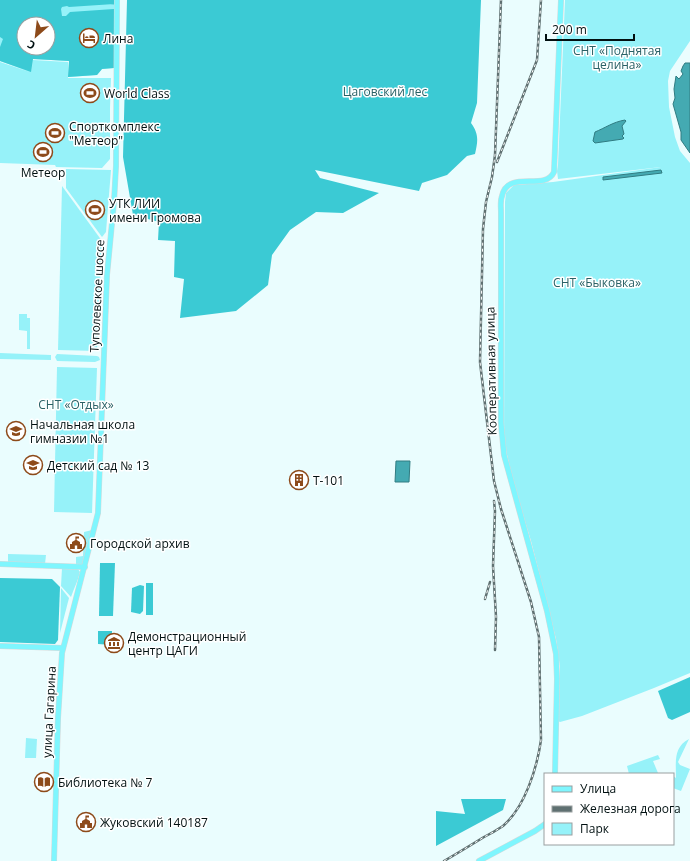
<svg xmlns="http://www.w3.org/2000/svg" width="690" height="861" viewBox="0 0 690 861" font-family="'Open Sans',sans-serif">
	<style>
		.green { fill: #96f2f9; fill-rule: evenodd }
		.forest { fill: #3bcad4; fill-rule: evenodd }
		.water { fill: #44aab2; stroke: #307c82 }
		.lines { fill: none; stroke-linecap: round; stroke-linejoin: round }
		.major-casing { stroke: #d6d9d9; stroke-width: 6 }
		.major { stroke: #7ff6fe; stroke-width: 5 }
		.rail-casing { stroke: #5f7071; stroke-width: 2.5 }
		.rail { stroke: #fff; stroke-width: 1; stroke-dasharray: 3; stroke-linecap: butt }
		.labels { text-anchor: middle; dominant-baseline: central; stroke-width: 3; stroke-linejoin: round; paint-order: stroke }
		.poi-label { font-size: 12px; fill: #011011; stroke: #fff; text-anchor: start }
		.park-label { font-size: 12px; fill: #296166; stroke: #fff }
		.street-label { font-size: 12px; fill: #011011; stroke: #fff }
	</style>
	<rect width="100%" height="100%" fill="#eafdfe"/>
	<g class="green">
		<path d="M0,0H114V68L102,69L97,75L68,77L69,61L33,59L31,72L33,60L68,62V78H111L110,108V159L102,168L56,167L55,165L0,163V62L30,72L0,61ZM24,24H48V48H24Z"/>
		<path d="M565,0H690V41L670,71L668,81L669,107L675,137L680,151L690,163V673L654,688L582,716L560,722L558,721L560,667L556,639L531,541L515,489L504,442L505,202L506,193L514,185L553,182L661,167L558,179L557,171L558,165Z"/>
		<path d="M66,169L111,170L106,232L102,237L66,188Z"/>
		<path d="M62,186L102,241L97,351L58,350Z"/>
		<path d="M19,314H27V318H30V349H27V325V331L19,330Z"/>
		<path d="M0,353L51,355V360L0,359Z"/>
		<path d="M57,354L97,356L99,357L100,360L95,362L57,361L55,357Z"/>
		<path d="M57,367L97,368L92,513L54,512Z"/>
		<path d="M92,530L83,563L82,564L76,565V557L83,556L84,532Z"/>
		<path d="M8,554L46,555L45,564L8,563Z"/>
		<path d="M62,568L78,569L80,572C78,581 74,588 71,597L61,586Z"/>
		<path d="M61,588L69,598L60,633Z"/>
		<path d="M26,738L37,739L36,758H25Z"/>
		<path d="M689,739L678,762L680,765L690,769L681,791L673,788V776L676,778C676,763 673,747 689,739Z"/>
		<path d="M658,755L660,759L653,761L658,773L661,774H629L627,766Z"/>
	</g>
	<g class="forest">
		<path d="M0,0H114V68L102,69L97,75L68,77L69,61L33,59L31,72L0,61V47L3,39L0,37ZM114,4V9L70,12L66,16H62L61,9L62,7L67,6L69,7ZM24,24H48V48H24Z"/>
		<path d="M127,0H481L477,103L471,123C479,134 478,141 475,154L467,156L447,175L422,183L419,191L315,170L320,178L379,193L343,213L316,212L290,230L272,255L268,285L236,311L180,318L184,279L174,277L175,241L158,240L159,222L133,215L123,157Z"/>
		<path d="M100,563H115L113,616H99Z"/>
		<path d="M0,578L52,579L60,587L58,640L55,644L0,642Z"/>
		<rect x="146" y="583" width="7" height="32"/>
		<path d="M140,585L144,586L143,611L140,614L131,612L132,588Z"/>
		<path d="M98,631H112V645L98,644Z"/>
		<path d="M690,677V712L672,720L668,718L658,691Z"/>
		<path d="M461,799H506L503,810L436,846V811L465,814Z"/>
	</g>
	<g class="water">
		<path d="M685,63H690V153L681,140V132L673,104L675,98L674,89L676,76L679,79L683,74L681,71L683,66Z"/>
		<path d="M625,120L626,121L622,126L624,134L622,136L624,138L623,139L595,143L593,141L595,132C605,128 613,122 625,120Z"/>
		<path d="M661,170L662,173L603,180V177Z"/>
		<path d="M396,461H410L409,482H395Z"/>
	</g>
	<g class="lines">
		<g class="major-casing">
			<g id="major">
				<path d="M0,564L85,567"/>
				<path d="M0,646L63,648"/>
				<path d="M555,774L557,679L556,654L547,611L504,455L501,423V212C501,207 500,201 502,196C508,169 545,192 554,172L561,0"/>
				<path d="M54,861L58,718L62,653L98,513L107,275L114,202L116,166L117,0"/>
				<path d="M479,861L535,831L545,824"/>
			</g>
		</g>
		<use href="#major" class="major"/>
		<g class="rail-casing">
			<g id="rail">
				<path d="M497,162L537,60L541,0"/>
				<path d="M494,501L495,511L493,566L496,617L495,650"/>
				<path d="M485,599L490,582"/>
				<path d="M444,861C458,853 471,845 484,837C490,834 497,830 503,826C525,807 537,768 541,740L539,637L531,602L501,509L494,481L480,362L483,229L486,202L492,177L495,155L501,0"/>
			</g>
		</g>
		<use href="#rail" class="rail"/>
	</g>
	<defs>
		<g id="hotel-ring" transform="scale(1)"><circle r="9.5" fill="#fff" stroke="#8d4a1a" stroke-width="1.5"/><path d="M-6-4.5h1.5V1H6V5H4.5V3h-9V5H-6ZM-4 0a1.8 1.8 0 1 1 3.6 0ZM.5 0V-2.5h3Q6-2.5 6 0Z" fill="#8d4a1a"/></g>
		<g id="stadium-ring" transform="scale(1)"><circle r="9.5" fill="#fff" stroke="#8d4a1a" stroke-width="1.5"/><path d="M0-5a6.5 5 0 1 0 0 10a6.5 5 0 1 0 0-10ZM-3.5-1.8h7v3.6h-7Z" fill="#8d4a1a"/></g>
		<g id="school-ring" transform="scale(1)"><circle r="9.5" fill="#fff" stroke="#8d4a1a" stroke-width="1.5"/><path d="M0-5L7-2L0 1L-7-2ZM-4 1L0 2.5L4 1V4Q0 6-4 4Z" fill="#8d4a1a"/></g>
		<g id="building-ring" transform="scale(1)"><circle r="9.5" fill="#fff" stroke="#8d4a1a" stroke-width="1.5"/><path d="M-4-6H4V6H1V3H-1V6H-4ZM-2.5-4.3h1.7v1.8h-1.7ZM.8-4.3h1.7v1.8H.8ZM-2.5-1h1.7V.8h-1.7ZM.8-1h1.7V.8H.8Z" fill="#8d4a1a"/></g>
		<g id="civic-ring" transform="scale(1)"><circle r="9.5" fill="#fff" stroke="#8d4a1a" stroke-width="1.5"/><path d="M-.6-6.5H3V-4.5H.6V-3L4-1V1h2V6H-6V1h2V-1L-.6-3ZM-1.2 2.5V6h2.4V2.5Z" fill="#8d4a1a"/></g>
		<g id="museum-ring" transform="scale(1)"><circle r="9.5" fill="#fff" stroke="#8d4a1a" stroke-width="1.5"/><path d="M0-6L6-3V-2H-6V-3ZM-5-1h2V3h-2ZM-1-1h2V3h-2ZM3-1h2V3H3ZM-6 4H6V6H-6Z" fill="#8d4a1a"/></g>
		<g id="library-ring" transform="scale(1)"><circle r="9.5" fill="#fff" stroke="#8d4a1a" stroke-width="1.5"/><path d="M-6-4Q-3-5.5-.7-3.5V5Q-3 3-6 4ZM6-4Q3-5.5 .7-3.5V5Q3 3 6 4Z" fill="#8d4a1a"/></g>
	</defs>
	<g fill-rule="evenodd">
		<use href="#hotel-ring" x="89" y="38"/>
		<use href="#stadium-ring" x="90" y="93"/>
		<use href="#stadium-ring" x="55" y="133"/>
		<use href="#stadium-ring" x="43" y="152"/>
		<use href="#stadium-ring" x="95" y="210"/>
		<use href="#school-ring" x="16" y="431"/>
		<use href="#school-ring" x="33" y="465"/>
		<use href="#building-ring" x="299" y="480"/>
		<use href="#civic-ring" x="76" y="543"/>
		<use href="#museum-ring" x="114" y="643"/>
		<use href="#library-ring" x="44" y="782"/>
		<use href="#civic-ring" x="86" y="822"/>
	</g>
	<g class="labels">
		<g class="poi-label">
			<text x="103" y="38">Лина</text>
			<text x="104" y="93">World Class</text>
			<text x="69" y="126">Спорткомплекс<tspan x="69" dy="14">"Метеор"</tspan></text>
			<text x="43" y="172" text-anchor="middle">Метеор</text>
			<text x="109" y="203">УТК ЛИИ<tspan x="109" dy="14">имени Громова</tspan></text>
			<text x="30" y="424">Начальная школа<tspan x="30" dy="14">гимназии №1</tspan></text>
			<text x="47" y="465">Детский сад № 13</text>
			<text x="313" y="480">Т-101</text>
			<text x="90" y="543">Городской архив</text>
			<text x="128" y="636">Демонстрационный<tspan x="128" dy="14">центр ЦАГИ</tspan></text>
			<text x="58" y="782">Библиотека № 7</text>
			<text x="100" y="822">Жуковский 140187</text>
		</g>
		<g class="park-label">
			<text x="617" y="50">СНТ «Поднятая<tspan x="617" dy="14">целина»</tspan></text>
			<text x="385" y="91">Цаговский лес</text>
			<text x="597" y="282">СНТ «Быковка»</text>
			<text x="76" y="404">СНТ «Отдых»</text>
		</g>
		<g class="street-label">
			<text transform="translate(97 296) rotate(-87)">Туполевское шоссе</text>
			<text transform="translate(491 371) rotate(-91)">Кооперативная улица</text>
			<text transform="translate(49 712) rotate(-87)">улица Гагарина</text>
		</g>
	</g>
	<rect x="544" y="773" width="130" height="72" fill="#ffffff" stroke="#999fa0"/>
	<rect x="552" y="786" width="20" height="6" fill="#7ff6fe" stroke="#999fa0"/>
	<text x="580" y="793" font-size="12" fill="#011011">Улица</text>
	<rect x="552" y="806" width="20" height="6" fill="#5f7071" stroke="#999fa0"/>
	<text x="580" y="813" font-size="12" fill="#011011">Железная дорога</text>
	<rect x="552" y="823" width="20" height="12" fill="#96f2f9" stroke="#999fa0"/>
	<text x="580" y="833" font-size="12" fill="#011011">Парк</text>
	<g transform="translate(36 36) rotate(208)"><circle r="19" fill="#ffffff" stroke="#999fa0"/>
	<path d="M0-3L7 15L0 10L-7 15Z" fill="#8d4a1a"/>
	<text y="-6" font-size="11" font-weight="bold" text-anchor="middle" fill="#011011">С</text>
	</g>
	<path d="M546 34v6h88v-6" fill="none" stroke="#011011" stroke-width="2"/>
	<text x="552" y="34" font-size="12" fill="#011011" stroke="#ffffff" stroke-width="3" paint-order="stroke">200 m</text>
</svg>
